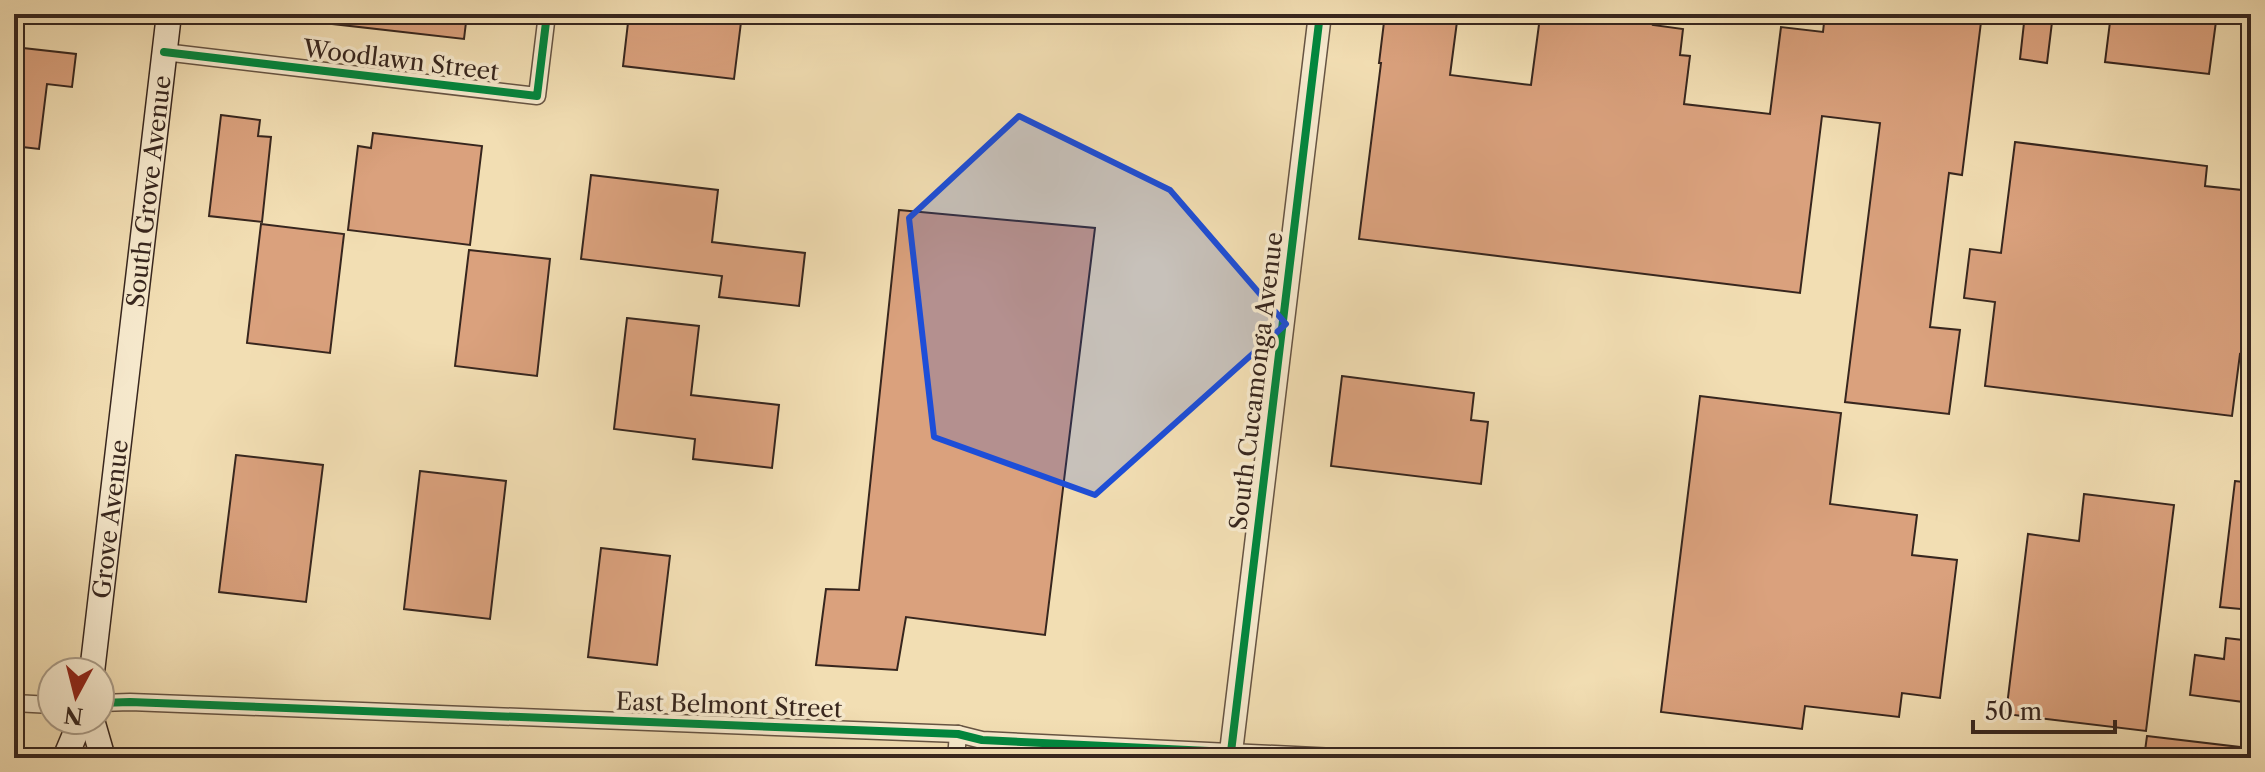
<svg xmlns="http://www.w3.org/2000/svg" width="2265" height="772" viewBox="0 0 2265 772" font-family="'Libre Caslon Text',serif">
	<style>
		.building { fill: #daa17d; stroke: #37261e; stroke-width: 2 }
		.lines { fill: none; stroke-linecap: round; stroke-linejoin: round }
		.minor-casing { stroke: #665443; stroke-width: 19 }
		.tertiary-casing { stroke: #665443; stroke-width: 25 }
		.secondary-casing { stroke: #37261e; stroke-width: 27 }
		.minor { stroke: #f7eace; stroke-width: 16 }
		.tertiary { stroke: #f7eace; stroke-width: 22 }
		.secondary { stroke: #f7eace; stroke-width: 24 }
		.cycleway-casing { stroke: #f7eace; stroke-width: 13 }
		.cycleway { stroke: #00873e; stroke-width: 8 }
		.marked { fill: #1d4ed8; fill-opacity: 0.2; stroke: #1d4ed8; stroke-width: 6; stroke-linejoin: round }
		.labels { text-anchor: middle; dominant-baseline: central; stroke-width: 7; stroke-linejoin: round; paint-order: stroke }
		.street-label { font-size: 24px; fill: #37261e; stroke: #f7eace }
	</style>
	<rect width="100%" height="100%" fill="#f2deb3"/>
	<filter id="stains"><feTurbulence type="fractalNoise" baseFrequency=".0025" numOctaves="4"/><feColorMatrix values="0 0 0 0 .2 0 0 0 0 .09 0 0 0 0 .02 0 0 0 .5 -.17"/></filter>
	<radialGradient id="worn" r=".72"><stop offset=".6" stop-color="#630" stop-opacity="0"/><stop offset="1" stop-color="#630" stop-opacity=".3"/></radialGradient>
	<g class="building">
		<path d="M334,14H467L464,39L333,24Z"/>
		<path d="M629,14H742L734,79L623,66Z"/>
		<path d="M1385,14H1458L1450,75L1531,85L1540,17L1554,19L1555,14H1617L1638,17L1637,20L1654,22L1653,25L1683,29L1680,55L1690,56L1684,104L1770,114L1781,27L1823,32L1825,14L1892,21L1893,14H1982L1962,175L1949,173L1930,327L1960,330L1949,414L1845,402L1880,123L1822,116L1800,293L1359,239L1381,63H1379Z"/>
		<path d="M2025,14H2053L2047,63L2020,59Z"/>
		<path d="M2111,14H2217L2209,74L2105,62Z"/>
		<path d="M14,47L76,54L72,87L47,84L39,149L14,146Z"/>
		<path d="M221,115L260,120L258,136L271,137L262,222L209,216Z"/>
		<path d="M373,133L482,146L470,245L348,230L358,146L371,148Z"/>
		<path d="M2015,142L2207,166L2205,186L2251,191V356L2240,354L2232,416L1985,386L1995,302L1964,298L1970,249L2001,253Z"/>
		<path d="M591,175L718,190L712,242L805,253L799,306L719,297L722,276L581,259Z"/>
		<path d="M899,210L1095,228L1045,635L906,617L897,670L816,665L826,589L859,590Z"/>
		<path d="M261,224L344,234L330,353L247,343Z"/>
		<path d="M469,250L550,259L537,376L455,366Z"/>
		<path d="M627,318L699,326L691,395L779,405L772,468L693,459L695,439L614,429Z"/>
		<path d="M1342,376L1474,393L1471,420L1488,422L1481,484L1331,466Z"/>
		<path d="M1700,396L1841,413L1830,504L1917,515L1912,555L1957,560L1940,698L1902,693L1899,717L1805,706L1802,729L1661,712Z"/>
		<path d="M236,455L323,465L306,602L219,592Z"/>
		<path d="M420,471L506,481L490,619L404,609Z"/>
		<path d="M2235,481L2251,483V610L2220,607Z"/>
		<path d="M2084,494L2174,505L2146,731L2006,714L2028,534L2079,541Z"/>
		<path d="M601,548L670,556L657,665L588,657Z"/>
		<path d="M2226,638L2251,641V703L2190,695L2195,655L2224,659Z"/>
		<path d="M2147,736L2248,748L2247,758H2144Z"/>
	</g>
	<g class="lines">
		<g class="minor-casing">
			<g id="minor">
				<path d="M164,52L537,96L547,14"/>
				<path d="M14,703L52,705"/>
				<path d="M100,703L130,702L958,734L982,740L1356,758"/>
				<path d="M956,758L958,734"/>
			</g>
		</g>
		<g class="tertiary-casing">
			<path id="tertiary" d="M1231,752L1320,14"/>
		</g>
		<g class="secondary-casing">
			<g id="secondary">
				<path id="s1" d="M92,672L169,14"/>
				<path d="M92,720L103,758"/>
				<path d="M65,758L81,720"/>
			</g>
		</g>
		<use href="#minor" class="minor"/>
		<use href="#tertiary" class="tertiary"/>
		<use href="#secondary" class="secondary"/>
		<g class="cycleway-casing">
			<g id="cycleway">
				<path d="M164,52L537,96L547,14"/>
				<path d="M100,703L130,702L958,734L982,740L1356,758"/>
				<path d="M1231,752L1320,14"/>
			</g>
		</g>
		<use href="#cycleway" class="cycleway"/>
	</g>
	<path class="marked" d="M1019,116L1170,190L1286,324L1095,495L934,437L909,218Z"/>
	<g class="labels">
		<g class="street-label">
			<text transform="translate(401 60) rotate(7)">Woodlawn Street</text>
			<text stroke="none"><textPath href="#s1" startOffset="484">South Grove Avenue</textPath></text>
			<text transform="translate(1256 381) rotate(-83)">South Cucamonga Avenue</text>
			<text stroke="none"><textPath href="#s1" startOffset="154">Grove Avenue</textPath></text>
			<text transform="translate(729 705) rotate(2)">East Belmont Street</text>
		</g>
	</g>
	<rect width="2265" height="772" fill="none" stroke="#f2deb3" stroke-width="48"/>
	<rect x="16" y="16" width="2233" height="740" fill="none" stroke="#37261e" stroke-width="4"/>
	<rect x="24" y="24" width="2217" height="724" fill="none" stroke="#37261e" stroke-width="2"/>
	<g transform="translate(76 696) rotate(187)"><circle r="38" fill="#f7eace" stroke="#aa9c88" stroke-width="2"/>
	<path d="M0-6L14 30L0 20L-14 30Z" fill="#8f2418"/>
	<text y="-12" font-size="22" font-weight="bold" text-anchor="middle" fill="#37261e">N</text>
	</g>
	<path d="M1973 720v12h142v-12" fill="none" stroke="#37261e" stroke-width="4"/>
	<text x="1985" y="720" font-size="24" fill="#37261e" stroke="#f7eace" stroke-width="6" paint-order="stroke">50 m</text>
	<rect width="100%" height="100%" filter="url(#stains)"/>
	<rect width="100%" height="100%" fill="url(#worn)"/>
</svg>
